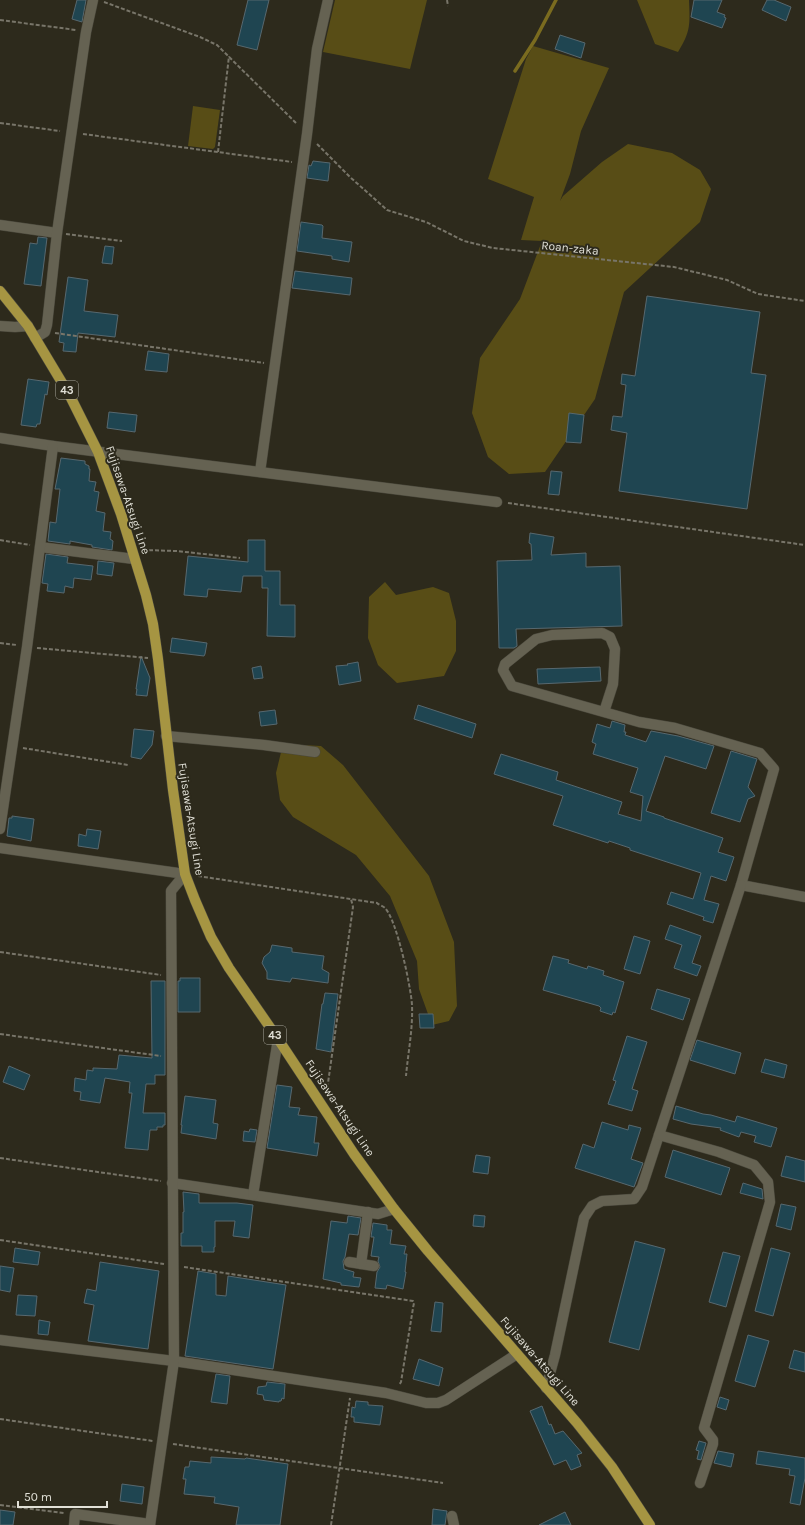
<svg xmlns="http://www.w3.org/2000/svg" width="805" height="1525" viewBox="0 0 805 1525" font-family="Karla,sans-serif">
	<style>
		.green { fill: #584d16 }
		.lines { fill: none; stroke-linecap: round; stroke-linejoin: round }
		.stream { stroke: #7a6b1f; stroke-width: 3.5 }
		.building { fill: #1f4551; stroke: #57686f }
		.minor-casing { stroke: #4a483c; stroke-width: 11 }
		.major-casing { stroke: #4a483c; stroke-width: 11 }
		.path { stroke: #787569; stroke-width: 2; stroke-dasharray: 4 2; stroke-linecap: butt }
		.minor { stroke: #656252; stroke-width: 10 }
		.major { stroke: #a69542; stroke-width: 10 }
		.labels { text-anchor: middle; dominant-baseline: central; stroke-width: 4; stroke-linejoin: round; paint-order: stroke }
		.shield { fill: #2d2a1c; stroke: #aba99f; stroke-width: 1 }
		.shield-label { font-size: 11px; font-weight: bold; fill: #e1e0d7 }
		.street-label { font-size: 12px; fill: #e1e0d7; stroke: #2d2a1c }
	</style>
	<rect width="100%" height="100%" fill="#2d2a1c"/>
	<g class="green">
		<path d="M335,0H427L410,69L323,52Z"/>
		<path d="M637,0H689C690,24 691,31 678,52L655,44Z"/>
		<path d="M533,46L609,68L581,131L570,174L560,201L563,196L602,162L628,144L672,153L700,170L711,189L700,222L624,292L595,399L545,472L509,474L488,457L472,413L480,358L520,299L542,241L521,240L534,197L488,179L526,59Z"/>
		<path d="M193,106L220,110L215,147L213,149L188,146Z"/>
		<path d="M385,582L396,595L433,587L449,593L456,621V651L444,676L397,683L378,665L368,638L369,597Z"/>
		<path d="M283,744L321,746L343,765L429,876L454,942L457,1006L449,1021L432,1025L419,989L417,961L390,896L356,855L293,817L280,800L276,773Z"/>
	</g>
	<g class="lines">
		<path class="stream" d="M515,71L535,40L556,0"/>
	</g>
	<g class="building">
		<path d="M77,0H86L82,22L72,19Z"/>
		<path d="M248,0H269L257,50L237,45Z"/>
		<path d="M694,0H722L717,12L725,15L724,17L726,18L722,28L691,17Z"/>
		<path d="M767,0H774L791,7L786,21L762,10Z"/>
		<path d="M560,35L585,43L581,58L555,49Z"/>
		<path d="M313,161L330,163L328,181L307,178L309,165L311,166Z"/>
		<path d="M301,222L322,225L323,226L322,238L352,242L349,262L332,259V256L297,251Z"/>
		<path d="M38,237L47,238L41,286L24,284L30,243L37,244Z"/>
		<path d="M105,246L114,247L112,264L102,263Z"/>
		<path d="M295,271L352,278L350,295L292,288Z"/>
		<path d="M68,277L88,280L84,311L118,315L115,337L78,333L76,352L63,351L64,343L59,342Z"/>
		<path d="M647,296L760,312L751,373L766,375L747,509L619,491L627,433L611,430L613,416L622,417L626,385L621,384L622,374L635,376Z"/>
		<path d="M148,351L169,354L167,372L145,370Z"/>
		<path d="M28,379L49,382L47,395L45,394L40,424H37L36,427L21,425Z"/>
		<path d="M109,412L137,415L135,432L107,428Z"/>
		<path d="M569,413L584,415L581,443L566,442Z"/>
		<path d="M61,458L85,461V464L89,466V469H90L89,481L96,482L94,491L99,492L96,511L105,513L103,531L111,532L110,539L113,541L112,550L92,547V545L70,541V544L48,541L50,522L56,523L60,489H55Z"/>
		<path d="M551,471L562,472L559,495L548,494Z"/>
		<path d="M530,533L554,537L551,555L586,553V567L620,566L622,626L516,629L517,646L514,648H499L497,561L532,560L531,544L529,543Z"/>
		<path d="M248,540H265V571H280V605H295V637L267,636L268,588H262V576H243L241,592L208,589L207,597L184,595L188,556L248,562Z"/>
		<path d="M46,554L68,557L67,563L93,566L91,580L74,578L73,588L65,586L64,593L47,591L48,584L42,583Z"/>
		<path d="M98,561L114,563L112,576L97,574Z"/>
		<path d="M172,638L207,643L205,654L204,656L170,652Z"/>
		<path d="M141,656L150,678L147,696L136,695L137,689H136Z"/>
		<path d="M358,662L361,681L339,685L336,666L348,665L347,664Z"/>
		<path d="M261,666L263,678L254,679L252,668Z"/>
		<path d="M600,667L601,681L538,684L537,669Z"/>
		<path d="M418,705L476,724L472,738L414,719Z"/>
		<path d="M275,710L277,724L261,726L259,712Z"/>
		<path d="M612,721L625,725L624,732H626L625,735L646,742L651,731L678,736L714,746L706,769L665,756L646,811L664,817V818L723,838L718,852L734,857L726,881L711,876L704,900L719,904L713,923L703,920L704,917L667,904L671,892L693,899L701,873L630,850V848L609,841L608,843L553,825L563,796L494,774L501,754L558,772L556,780L622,802L618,814L641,821L643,796L630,792L638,768L593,754L596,744L592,742L597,724L610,728Z"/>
		<path d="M134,729L154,731L152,745L141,759L131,757Z"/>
		<path d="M731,751L757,759L748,787L755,796L748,799L740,822L711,813Z"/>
		<path d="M12,816L34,819L31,841L7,836L9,818H12Z"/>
		<path d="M87,829L101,831L98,849L78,846L79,834L86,836Z"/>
		<path d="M670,925L701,936L692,963L701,966L697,976L674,968L682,945L665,939Z"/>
		<path d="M634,936L650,941L640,974L624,969Z"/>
		<path d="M272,945L292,948V952L324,956L322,969L329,973L328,983L292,978L290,982L267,979V972L262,963L264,957L270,952Z"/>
		<path d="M553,956L569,960L568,963L587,969L588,966L604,971L603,975L624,982L615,1013L613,1012L612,1015L600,1011L601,1008L599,1006L543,990Z"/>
		<path d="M180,978H200V1012H178V981H180Z"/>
		<path d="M151,981H165V1075H155V1084H146L143,1113H165V1125H163V1127H157V1130H150L148,1150L125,1148L132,1093H129L130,1082L105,1078L100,1103L80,1100L81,1092L74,1091L75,1078L86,1080L87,1070L93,1071V1068L117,1069L119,1055L152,1058Z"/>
		<path d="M657,989L690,999L683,1020L651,1009Z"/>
		<path d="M325,993L338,994L331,1052L316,1049L322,1004H323Z"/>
		<path d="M419,1014H433L434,1028H420Z"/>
		<path d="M627,1036L647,1042L632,1089L638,1091L632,1111L608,1104L616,1081L613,1080Z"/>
		<path d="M697,1040L741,1053L735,1074L690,1060Z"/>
		<path d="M765,1059L787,1065L784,1078L761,1072Z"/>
		<path d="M9,1066L30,1075L24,1090L3,1082Z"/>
		<path d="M277,1085L292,1087L289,1107L300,1108L298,1115L317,1117L314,1143H319L317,1156L267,1148Z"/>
		<path d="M185,1096L216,1100L213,1123L218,1124L216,1139L181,1133L182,1125H181Z"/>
		<path d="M676,1106L703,1114L711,1115L735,1122L737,1116L777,1128L771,1147L754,1142L756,1136L741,1132L739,1137L720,1130L721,1128L691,1124L673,1119Z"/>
		<path d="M602,1122L628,1130L629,1125L641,1128L631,1159L643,1163L634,1187L575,1168L583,1144L594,1148Z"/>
		<path d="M250,1129L257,1130L255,1142L243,1141L244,1131L249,1132Z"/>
		<path d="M673,1150L730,1168L721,1195L665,1177Z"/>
		<path d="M476,1155L490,1157L488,1174L473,1172Z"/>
		<path d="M786,1156L805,1161V1182L781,1176Z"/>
		<path d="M743,1183L762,1189L763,1199L740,1193Z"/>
		<path d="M183,1192L199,1194V1203H237L253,1205L249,1238L233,1236L235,1221H215V1247H214V1252H202V1246H181V1233H183V1212H184Z"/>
		<path d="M781,1204L796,1207L791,1230L776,1226Z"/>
		<path d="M474,1215L485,1216L484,1227L473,1226Z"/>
		<path d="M348,1216L361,1218L358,1235L349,1234L345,1257L343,1261L344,1269L354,1272L353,1277L361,1278L359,1287L341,1285V1283L323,1279L331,1221L347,1223Z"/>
		<path d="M373,1223L387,1225V1230H392L390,1244L406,1246L404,1254H407L405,1272H406L403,1289L387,1285L386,1289L375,1288L377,1272L380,1267L378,1261L379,1257L371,1256L374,1237H371Z"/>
		<path d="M635,1241L665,1249L639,1350L609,1342Z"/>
		<path d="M15,1248L40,1252L38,1265L13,1262Z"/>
		<path d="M771,1248L790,1253L773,1316L755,1311Z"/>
		<path d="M723,1252L740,1256L726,1307L709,1302Z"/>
		<path d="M100,1262L159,1271L148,1349L88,1341L94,1305L84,1303L87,1289L96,1291Z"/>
		<path d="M0,1266L14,1268L10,1292L0,1290Z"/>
		<path d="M198,1271L216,1274V1295L226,1296L228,1276L286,1285L273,1369L185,1356Z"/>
		<path d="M18,1295L37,1296L35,1316L16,1315Z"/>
		<path d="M435,1302L443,1303L441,1332L431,1331Z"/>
		<path d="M39,1320L50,1322L48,1335L38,1334Z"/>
		<path d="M748,1335L769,1341L755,1387L735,1381Z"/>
		<path d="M794,1350L805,1353V1372L789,1368Z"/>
		<path d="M419,1359L443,1368L439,1386L413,1379Z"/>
		<path d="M216,1374L230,1376L227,1404L211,1402Z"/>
		<path d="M267,1382L285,1384L284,1399L282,1398L281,1401H279V1402L264,1400L263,1395L257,1394L258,1387L266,1386Z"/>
		<path d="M720,1397L729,1400L726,1410L717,1407Z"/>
		<path d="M356,1401L368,1402V1405L383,1406L380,1425L354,1422V1417H351L352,1407L355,1408Z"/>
		<path d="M542,1406L549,1425L551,1424L555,1434L563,1431L582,1453L577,1455L581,1466L571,1470L566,1460L554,1465L530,1411Z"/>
		<path d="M699,1441L706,1443L701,1460L697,1459L699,1451L696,1450Z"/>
		<path d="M718,1451L734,1454L731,1467L714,1463Z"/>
		<path d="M758,1451L805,1458V1478L800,1505L790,1503L795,1476L789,1475L790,1469L756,1464Z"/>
		<path d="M211,1457L245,1459L246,1458L288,1464L280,1525H236L239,1507L214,1503L215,1497L184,1494L186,1479H183L185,1467H189L190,1461L211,1463Z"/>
		<path d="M122,1484L144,1487L142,1504L120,1501Z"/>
		<path d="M433,1509L447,1511L445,1525H432Z"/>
		<path d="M0,1510L15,1512L13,1525H0Z"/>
		<path d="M565,1512L571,1525H539Z"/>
	</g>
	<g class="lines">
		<g class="minor-casing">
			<g id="minor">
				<path d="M0,225L57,233"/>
				<path d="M0,326L15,327L28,326"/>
				<path d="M35,338L45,332L47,325L57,233L86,32L93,0"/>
				<path d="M0,438L53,446L497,502"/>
				<path d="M260,472L307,134L317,49L328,0"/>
				<path d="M40,547L134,559"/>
				<path d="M604,712L613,684L615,649L610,637L602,633L552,635L536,639L505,664L503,670L512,686L639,722L675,728L760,753L774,769L741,885L805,897"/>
				<path d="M166,736L264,745L315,752"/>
				<path d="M0,829L27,647L53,446"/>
				<path d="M0,848L185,874"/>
				<path d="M172,1183L378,1214L394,1209"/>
				<path d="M253,1195L278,1039"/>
				<path d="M349,1262L374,1266"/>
				<path d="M361,1264L368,1212"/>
				<path d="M0,1340L174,1361L386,1393L426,1403H438L446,1400L517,1354"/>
				<path d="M546,1388L555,1355L584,1218L592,1206L602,1201L634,1199L642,1187L659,1135"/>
				<path d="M700,1483L713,1444V1440L704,1428L770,1202L768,1182L754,1165L719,1152L659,1135L741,885"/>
				<path d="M452,1516L454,1525"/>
				<path d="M74,1525L75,1514L150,1524"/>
				<path d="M150,1525L174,1361L171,891L185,874"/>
			</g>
		</g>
		<g class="major-casing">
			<path id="major" d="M0,291L28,326L70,396L98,452L121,514L146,595L153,624L158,659L173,790L185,874L195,900L211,937L229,968L278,1039L354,1154L394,1209L428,1251L577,1423L612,1467L650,1525"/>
		</g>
		<g class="path">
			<path d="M447,0L448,6"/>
			<path d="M104,2L200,37L217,45L297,124"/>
			<path d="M0,20L76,30"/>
			<path d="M0,123L60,131"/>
			<path d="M83,134L292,162"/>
			<path d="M317,144L350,177L387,210L426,222L464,241L493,248L674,267L727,280L758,294L805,301"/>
			<path d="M218,152L229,56"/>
			<path d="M66,234L122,241"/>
			<path d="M55,333L264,363"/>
			<path d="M508,503L805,545"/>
			<path d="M0,540L30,545"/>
			<path d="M143,550L177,551L240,558"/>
			<path d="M0,643L17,645"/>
			<path d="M37,648L148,658"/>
			<path d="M23,748L128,765"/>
			<path d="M198,876L377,903C379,905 383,906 385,908C397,920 411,988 412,1005C413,1029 408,1053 406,1076"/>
			<path d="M0,952L161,975"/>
			<path d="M0,1034L161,1056"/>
			<path d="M325,1093L327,1090L353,907L351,899"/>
			<path d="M0,1158L161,1181"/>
			<path d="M0,1240L164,1264"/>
			<path d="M184,1267L413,1301L414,1303L413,1308L401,1382L399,1385"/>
			<path d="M0,1419L153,1441"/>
			<path d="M173,1444L443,1483"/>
			<path d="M0,1505L64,1513"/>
			<path d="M331,1525L350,1398"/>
		</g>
		<use href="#minor" class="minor"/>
		<use href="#major" class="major"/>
	</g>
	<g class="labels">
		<g class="shield">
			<rect x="56" y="381" width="22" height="18" rx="3"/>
			<rect x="264" y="1026" width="22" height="18" rx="3"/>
		</g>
		<g class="shield-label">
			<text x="67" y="390">43</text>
			<text x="275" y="1035">43</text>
		</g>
		<g class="street-label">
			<text transform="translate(570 248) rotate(6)">Roan-zaka</text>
			<text transform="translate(128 500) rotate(71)">Fujisawa-Atsugi Line</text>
			<text transform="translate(191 819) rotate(81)">Fujisawa-Atsugi Line</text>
			<text transform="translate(340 1108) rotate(56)">Fujisawa-Atsugi Line</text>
			<text transform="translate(540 1361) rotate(49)">Fujisawa-Atsugi Line</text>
		</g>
	</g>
	<path d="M18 1501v6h89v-6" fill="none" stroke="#e1e0d7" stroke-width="2"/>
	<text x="24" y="1501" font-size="12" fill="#e1e0d7" stroke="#2d2a1c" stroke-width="3" paint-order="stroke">50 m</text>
</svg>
